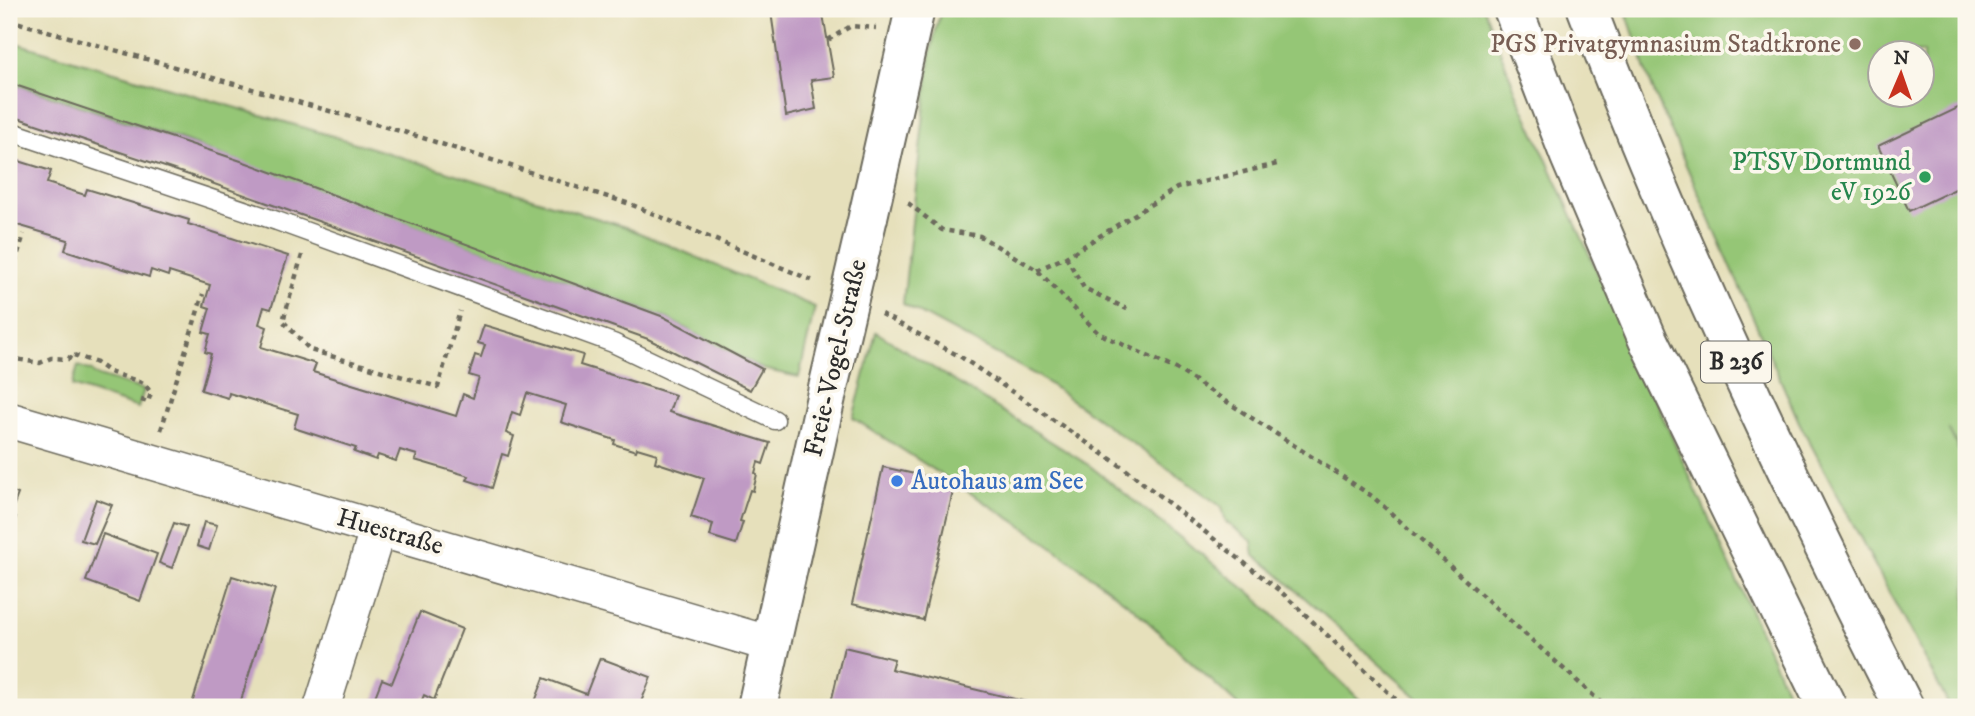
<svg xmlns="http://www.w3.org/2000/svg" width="1975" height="716" viewBox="0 0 1975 716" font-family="'IM FELL DW Pica',serif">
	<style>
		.green { fill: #95c676; stroke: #607850; stroke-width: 2; fill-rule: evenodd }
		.building { fill: #bf9ac4 }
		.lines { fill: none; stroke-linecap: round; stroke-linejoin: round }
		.lane-casing { stroke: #6c6a5d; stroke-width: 21 }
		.street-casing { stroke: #6c6a5d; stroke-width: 38 }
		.secondary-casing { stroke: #6c6a5d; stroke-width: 42 }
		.highway-casing { stroke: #6c6a5d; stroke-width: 42 }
		.path { stroke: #6c6a5d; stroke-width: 4.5; stroke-dasharray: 5 5; stroke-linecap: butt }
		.lane { stroke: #fff; stroke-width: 18 }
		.street { stroke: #fff; stroke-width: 35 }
		.secondary { stroke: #fff; stroke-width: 38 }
		.highway { stroke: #fff; stroke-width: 38 }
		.secondary-bridge-casing { stroke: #6c6a5d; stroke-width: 42; stroke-linecap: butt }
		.secondary-bridge { stroke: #fff; stroke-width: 38 }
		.education-dot { fill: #8d6e63; stroke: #fbf7ec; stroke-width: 2.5 }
		.leisure-dot { fill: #2e9e5b; stroke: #fbf7ec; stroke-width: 2.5 }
		.shop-dot { fill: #3f7fe0; stroke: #fbf7ec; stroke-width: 2.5 }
		.labels { text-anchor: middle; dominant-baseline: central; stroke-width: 7; stroke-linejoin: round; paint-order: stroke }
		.shield { fill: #fbf7ec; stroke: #696865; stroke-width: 2 }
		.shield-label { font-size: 24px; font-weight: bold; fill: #2b2b2b }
		.education-label { font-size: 26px; fill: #785e54; stroke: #fbf7ec; text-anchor: end }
		.leisure-label { font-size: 26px; fill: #27864d; stroke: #fbf7ec; text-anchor: end }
		.street-label { font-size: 26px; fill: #2b2b2b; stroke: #fbf7ec }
		.shop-label { font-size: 26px; fill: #366cbe; stroke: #fbf7ec; text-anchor: start }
	</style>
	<rect width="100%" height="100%" fill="#fbf7ec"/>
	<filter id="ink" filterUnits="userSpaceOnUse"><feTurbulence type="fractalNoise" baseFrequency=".0143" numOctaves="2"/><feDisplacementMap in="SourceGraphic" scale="14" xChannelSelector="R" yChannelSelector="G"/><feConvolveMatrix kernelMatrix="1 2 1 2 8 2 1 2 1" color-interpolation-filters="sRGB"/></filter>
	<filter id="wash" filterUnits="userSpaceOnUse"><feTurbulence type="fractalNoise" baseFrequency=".00686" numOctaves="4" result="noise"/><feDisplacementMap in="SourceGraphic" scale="28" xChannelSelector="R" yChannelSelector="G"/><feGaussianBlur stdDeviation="1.57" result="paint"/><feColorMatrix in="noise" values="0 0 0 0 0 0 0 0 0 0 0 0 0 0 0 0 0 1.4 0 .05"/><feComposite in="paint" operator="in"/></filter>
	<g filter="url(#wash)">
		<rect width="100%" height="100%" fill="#e6e0bb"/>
		<g class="green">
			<path d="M941,9H1484L1516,92L1794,707H1428L1271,568L1254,556L1252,541L1226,522L1222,507L1038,376L903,304L931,50Z"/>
			<path d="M1625,9H1966V462L1948,428L1966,465V707H1950L1799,422L1653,90ZM1881,52H1923V94H1881Z"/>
			<path d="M9,41L346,140L625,227L815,307L799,377L762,369L664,317L170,136L9,82Z"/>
			<path d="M876,332L1090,466L1254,596L1367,707H1240L1132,607L1039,537L853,418Z"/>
			<path d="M78,366L92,371L95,375L144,390L138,408L72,386Z"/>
		</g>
		<g id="blocks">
			<g class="building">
				<path d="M790,9H822L834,77L811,80L816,109L786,116L771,12Z"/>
				<path d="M9,83L247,163L664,317L762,369L750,390L648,339L189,175L9,115Z"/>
				<path d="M1966,104V184L1909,211L1878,146Z"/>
				<path d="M9,158L51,171L47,183L85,195L87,189L189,220L188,224L288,256L271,309L264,307L259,324L267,327L261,347L316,364L313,372L456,416L463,394L473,398L479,378L469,375L475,355L481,357L485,345L478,343L484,325L583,355L580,365L675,395L669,412L770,443L763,464L758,462L755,473L757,474L753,491L750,490L740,521L743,522L736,544L710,536L713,524L691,517L704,478L655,462L657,454L637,448L636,451L614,444L615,440L561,422L566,405L527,393L520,415L512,412L506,433L514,436L508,456L502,454L492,488L467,480L469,476L415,460L417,455L400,450L396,461L378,455L376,460L354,452L356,448L294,428L298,414L229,393L228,398L201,390L211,354L205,352L210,334L203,332L210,308L204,306L210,285L169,272L168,276L151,270L149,277L65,250L68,240L14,224L9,240Z"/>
				<path d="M883,467L955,483L923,620L852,604Z"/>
				<path d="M9,490L18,494L10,515L16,517L9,537Z"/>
				<path d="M96,499L112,505L95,544L81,540Z"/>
				<path d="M204,522L217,525L209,550L197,546Z"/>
				<path d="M174,523L187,527L172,568L159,563Z"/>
				<path d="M103,534L157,554L140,601L86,581Z"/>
				<path d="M232,576L275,589L239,707H191Z"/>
				<path d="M420,612L462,629L434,700L424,695L419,707H371L382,679L392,683Z"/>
				<path d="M844,647L894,659L891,669L1048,707H830Z"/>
				<path d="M600,658L651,677L639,707H533L544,678L586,694Z"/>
			</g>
		</g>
	</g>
	<g filter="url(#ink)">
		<use href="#blocks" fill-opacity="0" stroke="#6c6a5d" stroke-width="2"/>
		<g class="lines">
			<g class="lane-casing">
				<path id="lane" d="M9,131L277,221L613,343L775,420"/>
			</g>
			<g class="street-casing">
				<g id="street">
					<path d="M9,420L770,644"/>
					<path d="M322,707L378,529"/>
				</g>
			</g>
			<g class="secondary-casing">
				<g id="secondary">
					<path d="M868,217L915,9"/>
					<path d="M757,707L828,388"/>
				</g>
			</g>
			<g class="highway-casing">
				<g id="highway">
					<path d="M1513,9L1569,154L1648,340L1827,707"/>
					<path d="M1587,9C1678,248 1788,479 1904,707"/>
				</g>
			</g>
			<g class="path">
				<path d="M9,20L407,133L630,204L816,282"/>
				<path d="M828,40L851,26L876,28"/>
				<path d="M908,203L942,230L980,236L1037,270L1098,333L1178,370L1372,496L1606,707"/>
				<path d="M302,255L283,321L310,350L438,387L460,311"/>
				<path d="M1066,257L1084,288L1127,309"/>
				<path d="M1037,270L1066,257L1177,188L1281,163"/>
				<path d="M9,282L24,234"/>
				<path d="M881,314L961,357L1124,468L1280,591L1404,707"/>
				<path d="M9,358L40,363L51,358L69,359L71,354L97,363L109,372L144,383L151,393L148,402L141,400"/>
				<path d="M161,430L203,294"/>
			</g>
			<use href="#lane" class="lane"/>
			<use href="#street" class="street"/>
			<use href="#secondary" class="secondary"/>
			<use href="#highway" class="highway"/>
			<g class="secondary-bridge-casing">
				<path id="secondary-bridge" d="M828,388L868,217"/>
			</g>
			<use href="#secondary-bridge" class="secondary-bridge"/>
		</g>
	</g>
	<circle class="education-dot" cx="1855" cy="44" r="7"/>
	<circle class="leisure-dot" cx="1925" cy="177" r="7"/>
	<circle class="shop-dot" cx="897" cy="481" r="7"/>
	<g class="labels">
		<rect class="shield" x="1701" y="341.5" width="70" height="41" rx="5"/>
		<g class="shield-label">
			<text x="1736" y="362">B 236</text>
		</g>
		<g class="education-label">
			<text x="1841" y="44">PGS Privatgymnasium Stadtkrone</text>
		</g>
		<g class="leisure-label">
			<text x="1911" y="162">PTSV Dortmund<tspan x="1911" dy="30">eV 1926</tspan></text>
		</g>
		<g class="street-label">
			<text transform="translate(836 358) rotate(-77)">Freie-Vogel-Straße</text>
			<text transform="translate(390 532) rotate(16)">Huestraße</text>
		</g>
		<g class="shop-label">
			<text x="911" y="481">Autohaus am See</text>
		</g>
	</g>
	<rect width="1975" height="716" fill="none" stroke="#fbf7ec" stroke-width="35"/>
	<g transform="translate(1901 74) rotate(2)"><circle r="33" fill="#fbf7ec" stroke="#a8a59f" stroke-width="2"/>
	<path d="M0-5L12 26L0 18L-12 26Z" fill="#c8321e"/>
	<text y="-10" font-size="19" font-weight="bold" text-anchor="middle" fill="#2b2b2b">N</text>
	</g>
</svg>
